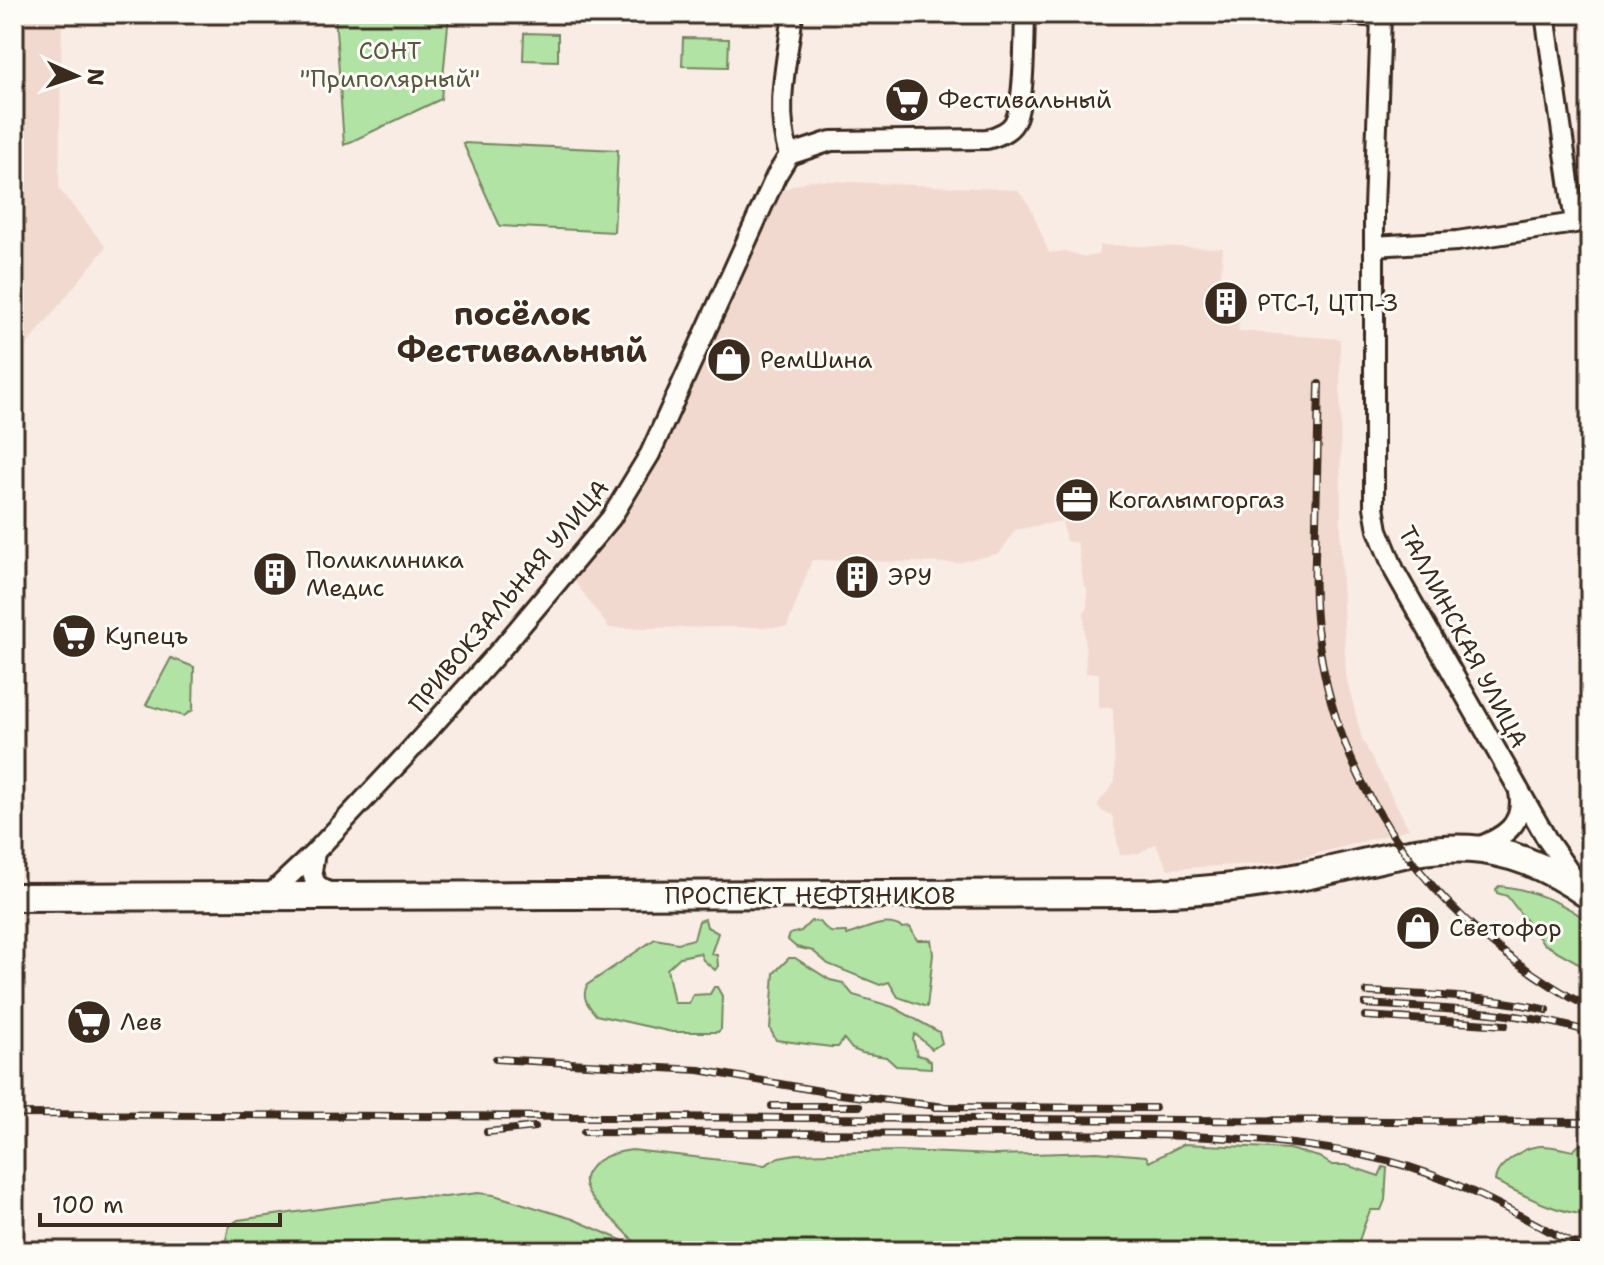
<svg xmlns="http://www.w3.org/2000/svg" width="1604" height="1265" viewBox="0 0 1604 1265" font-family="'Shantell Sans',sans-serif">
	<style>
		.built { fill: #f2d9cf }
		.green { fill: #b1e3a4; stroke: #768661; stroke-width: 2 }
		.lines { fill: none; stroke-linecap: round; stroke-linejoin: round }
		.street-casing { stroke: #3b2a1e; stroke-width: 24 }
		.secondary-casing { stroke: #3b2a1e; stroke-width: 32 }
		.street { stroke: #fdfcf7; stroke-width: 18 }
		.secondary { stroke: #fdfcf7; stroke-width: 26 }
		.rail-casing { stroke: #3b2a1e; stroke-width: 8 }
		.rail { stroke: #fdfcf7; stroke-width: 5; stroke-dasharray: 15; stroke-linecap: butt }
		.labels { text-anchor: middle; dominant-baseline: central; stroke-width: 6; stroke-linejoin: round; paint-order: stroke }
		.park-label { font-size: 24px; fill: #585840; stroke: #fdfcf7 }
		.poi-label { font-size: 24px; fill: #3b2a1e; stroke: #fdfcf7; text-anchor: start }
		.street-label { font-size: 24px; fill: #3b2a1e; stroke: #fdfcf7 }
		.district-label { font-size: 32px; font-weight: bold; fill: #3b2a1e; stroke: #fdfcf7 }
	</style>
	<rect width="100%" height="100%" fill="#f8ece5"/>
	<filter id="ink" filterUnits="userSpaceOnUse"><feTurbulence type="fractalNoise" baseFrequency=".0125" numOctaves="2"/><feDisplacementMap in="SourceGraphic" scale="16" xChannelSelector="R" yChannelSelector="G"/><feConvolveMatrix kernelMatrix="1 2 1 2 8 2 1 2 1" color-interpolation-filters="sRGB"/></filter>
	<g filter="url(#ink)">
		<g class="built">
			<path d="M14,14H62L59,189L106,247L14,361Z"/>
			<path d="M1590,132V262L1583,263L1568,136Z"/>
			<path d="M810,180L1017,190L1030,206L1049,253L1065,251L1085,257L1098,255L1100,245L1223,248L1220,286L1244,289L1238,331L1340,339L1341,553L1346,676L1362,739L1409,829L1286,862L1168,869L1156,844L1137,854L1120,855L1112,815L1103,812L1097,805L1115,782L1113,708H1099V673H1086L1084,611L1087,610V587L1084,586L1077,543L1066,541L1062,521L1015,530L1000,553L957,563L812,560L787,627L609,628L567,571L611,518L760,210L787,188Z"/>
		</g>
		<g class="green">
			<path d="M335,14H449L441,99L344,145Z"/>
			<path d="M524,33L558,34V61L523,60Z"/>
			<path d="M683,38L729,39L728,67L682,66Z"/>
			<path d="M463,143L618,150L614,232L500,226Z"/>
			<path d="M171,658L194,667L193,710L184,716L146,705Z"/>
			<path d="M1499,886C1529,888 1567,904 1590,923V974L1575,961L1544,944L1507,896L1497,893L1496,889Z"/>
			<path d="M705,919L707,927L718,933L711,954L717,955L718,966L715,970L703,960L700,953L680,957L667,969L674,1003H689L693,995L710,994L714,987H717L722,996L721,1029L718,1032H672L596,1015C588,1005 581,998 587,985L655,939L678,943L694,939L699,921Z"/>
			<path d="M811,921L819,922C833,933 824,933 846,932L847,935C866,929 886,917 902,928L910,927L917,940H931L933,954L927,1007L898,997L889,982L880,985L828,964L813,951L796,947L788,940L790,934L801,931Z"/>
			<path d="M789,958H795L830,980L843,983L853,995L893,1007L939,1032L942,1043L932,1049L915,1034L913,1039L917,1055L925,1057L931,1062V1068L896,1066L886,1057L862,1053L852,1049L844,1039L838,1047H831L776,1040L770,1029L774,973Z"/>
			<path d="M1184,1144L1289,1149L1319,1157L1332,1165H1346L1379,1176L1383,1167L1387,1168L1385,1200L1381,1210H1371C1363,1223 1362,1238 1354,1251H231L226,1240L229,1226L238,1220L394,1199L419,1196L445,1197L478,1193L494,1195L573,1219L628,1243L635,1244C625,1224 571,1195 588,1171C597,1157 615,1152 632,1150L765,1165L779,1157L796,1154L898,1151L996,1155L1097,1152L1146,1156L1149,1162Z"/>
			<path d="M1590,1144V1215C1555,1213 1526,1196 1495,1181C1496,1171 1501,1167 1509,1160C1532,1141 1546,1145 1573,1151L1579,1145Z"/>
		</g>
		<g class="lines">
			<g class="street-casing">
				<g id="street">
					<path d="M1335,14L1381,17L1374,208V507L1378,530L1395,572L1548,841L1577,883"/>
					<path d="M789,155L831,141L987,139C997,136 1009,132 1014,123C1025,104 1024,39 1025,14"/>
					<path d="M789,155C774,109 787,61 793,14"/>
					<path d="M1374,246L1457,241L1575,223L1545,14"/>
					<path d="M1475,848C1503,838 1525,825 1519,792"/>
					<path d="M315,852L312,871L315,883L334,897"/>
					<path d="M267,897L315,852L405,756L503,647L611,518L650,454L776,176L789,155"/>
				</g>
			</g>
			<g class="secondary-casing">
				<path id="secondary" d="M14,897L1154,893C1203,891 1251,886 1299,877C1419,853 1479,819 1590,896"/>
			</g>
			<use href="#street" class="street"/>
			<use href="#secondary" class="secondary"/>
			<g class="rail-casing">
				<g id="rail">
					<path d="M1319,384C1318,431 1317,478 1316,524C1315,559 1313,594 1317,628C1336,798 1442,929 1590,1008"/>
					<path d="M1367,992C1427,995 1488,996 1547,1010"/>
					<path d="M1365,1004C1440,1009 1517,1010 1590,1032"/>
					<path d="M1365,1016L1505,1025"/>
					<path d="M496,1059L699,1070L832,1093L945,1107"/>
					<path d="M772,1106H859"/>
					<path d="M935,1107L1155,1108"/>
					<path d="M14,1114L1590,1122"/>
					<path d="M487,1132L535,1127"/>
					<path d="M584,1132C729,1133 875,1134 1020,1134C1143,1135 1268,1131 1388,1161C1459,1179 1523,1218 1587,1251"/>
				</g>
			</g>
			<use href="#rail" class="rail"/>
		</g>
	</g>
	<defs>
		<g id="supermarket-disc" transform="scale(2.3)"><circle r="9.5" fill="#3b2a1e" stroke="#fdfcf7"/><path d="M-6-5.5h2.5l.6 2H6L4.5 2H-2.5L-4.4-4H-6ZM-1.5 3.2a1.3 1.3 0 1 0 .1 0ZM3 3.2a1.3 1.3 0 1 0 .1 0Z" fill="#fff"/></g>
		<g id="building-disc" transform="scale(2.3)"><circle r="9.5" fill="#3b2a1e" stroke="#fdfcf7"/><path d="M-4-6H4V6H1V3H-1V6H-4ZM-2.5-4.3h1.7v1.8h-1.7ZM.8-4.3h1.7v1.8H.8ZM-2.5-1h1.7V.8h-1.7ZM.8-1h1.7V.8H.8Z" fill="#fff"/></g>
		<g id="shop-disc" transform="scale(2.3)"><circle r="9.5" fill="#3b2a1e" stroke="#fdfcf7"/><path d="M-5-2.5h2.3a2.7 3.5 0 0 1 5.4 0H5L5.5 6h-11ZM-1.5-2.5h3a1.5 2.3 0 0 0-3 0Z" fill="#fff"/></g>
		<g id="office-disc" transform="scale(2.3)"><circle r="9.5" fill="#3b2a1e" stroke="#fdfcf7"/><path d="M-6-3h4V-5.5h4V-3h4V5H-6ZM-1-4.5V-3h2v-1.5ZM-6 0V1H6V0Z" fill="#fff"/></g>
	</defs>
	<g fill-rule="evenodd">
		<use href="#supermarket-disc" x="907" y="100"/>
		<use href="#building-disc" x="1226" y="303"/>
		<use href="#shop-disc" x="729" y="360"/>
		<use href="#office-disc" x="1077" y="500"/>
		<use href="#building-disc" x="275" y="574"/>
		<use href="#building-disc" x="857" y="577"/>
		<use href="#supermarket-disc" x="74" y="636"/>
		<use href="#shop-disc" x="1418" y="928"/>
		<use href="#supermarket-disc" x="89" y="1022"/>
	</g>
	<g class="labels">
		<g class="park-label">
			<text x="390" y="51">СОНТ<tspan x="390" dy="28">"Приполярный"</tspan></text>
		</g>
		<g class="poi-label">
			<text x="938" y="100">Фестивальный</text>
			<text x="1257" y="303">РТС-1, ЦТП-3</text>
			<text x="760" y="360">РемШина</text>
			<text x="1108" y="500">Когалымгоргаз</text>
			<text x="306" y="560">Поликлиника<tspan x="306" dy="28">Медис</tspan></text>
			<text x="888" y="577">ЭРУ</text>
			<text x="105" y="636">Купецъ</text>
			<text x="1449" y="928">Светофор</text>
			<text x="120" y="1022">Лев</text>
		</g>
		<g class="street-label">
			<text transform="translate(509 596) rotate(-50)">ПРИВОКЗАЛЬНАЯ УЛИЦА</text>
			<text transform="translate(1463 637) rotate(62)">ТАЛЛИНСКАЯ УЛИЦА</text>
			<text x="810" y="896">ПРОСПЕКТ НЕФТЯНИКОВ</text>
		</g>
		<g class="district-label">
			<text x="522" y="313">посёлок<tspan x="522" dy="37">Фестивальный</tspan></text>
		</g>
	</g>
	<rect width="1604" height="1265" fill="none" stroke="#fdfcf7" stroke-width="48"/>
	<rect x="24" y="24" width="1556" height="1217" fill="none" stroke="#3b2a1e" stroke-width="3" filter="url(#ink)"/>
	<g transform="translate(76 76) rotate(93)" stroke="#fdfcf7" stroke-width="6" paint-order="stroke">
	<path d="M0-6L14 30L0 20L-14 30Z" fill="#3b2a1e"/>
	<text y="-12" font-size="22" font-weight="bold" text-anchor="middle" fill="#3b2a1e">N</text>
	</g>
	<path d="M40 1213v12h240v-12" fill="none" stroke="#3b2a1e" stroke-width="4"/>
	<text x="52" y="1213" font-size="24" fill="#3b2a1e" stroke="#fdfcf7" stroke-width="6" paint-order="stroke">100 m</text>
</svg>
